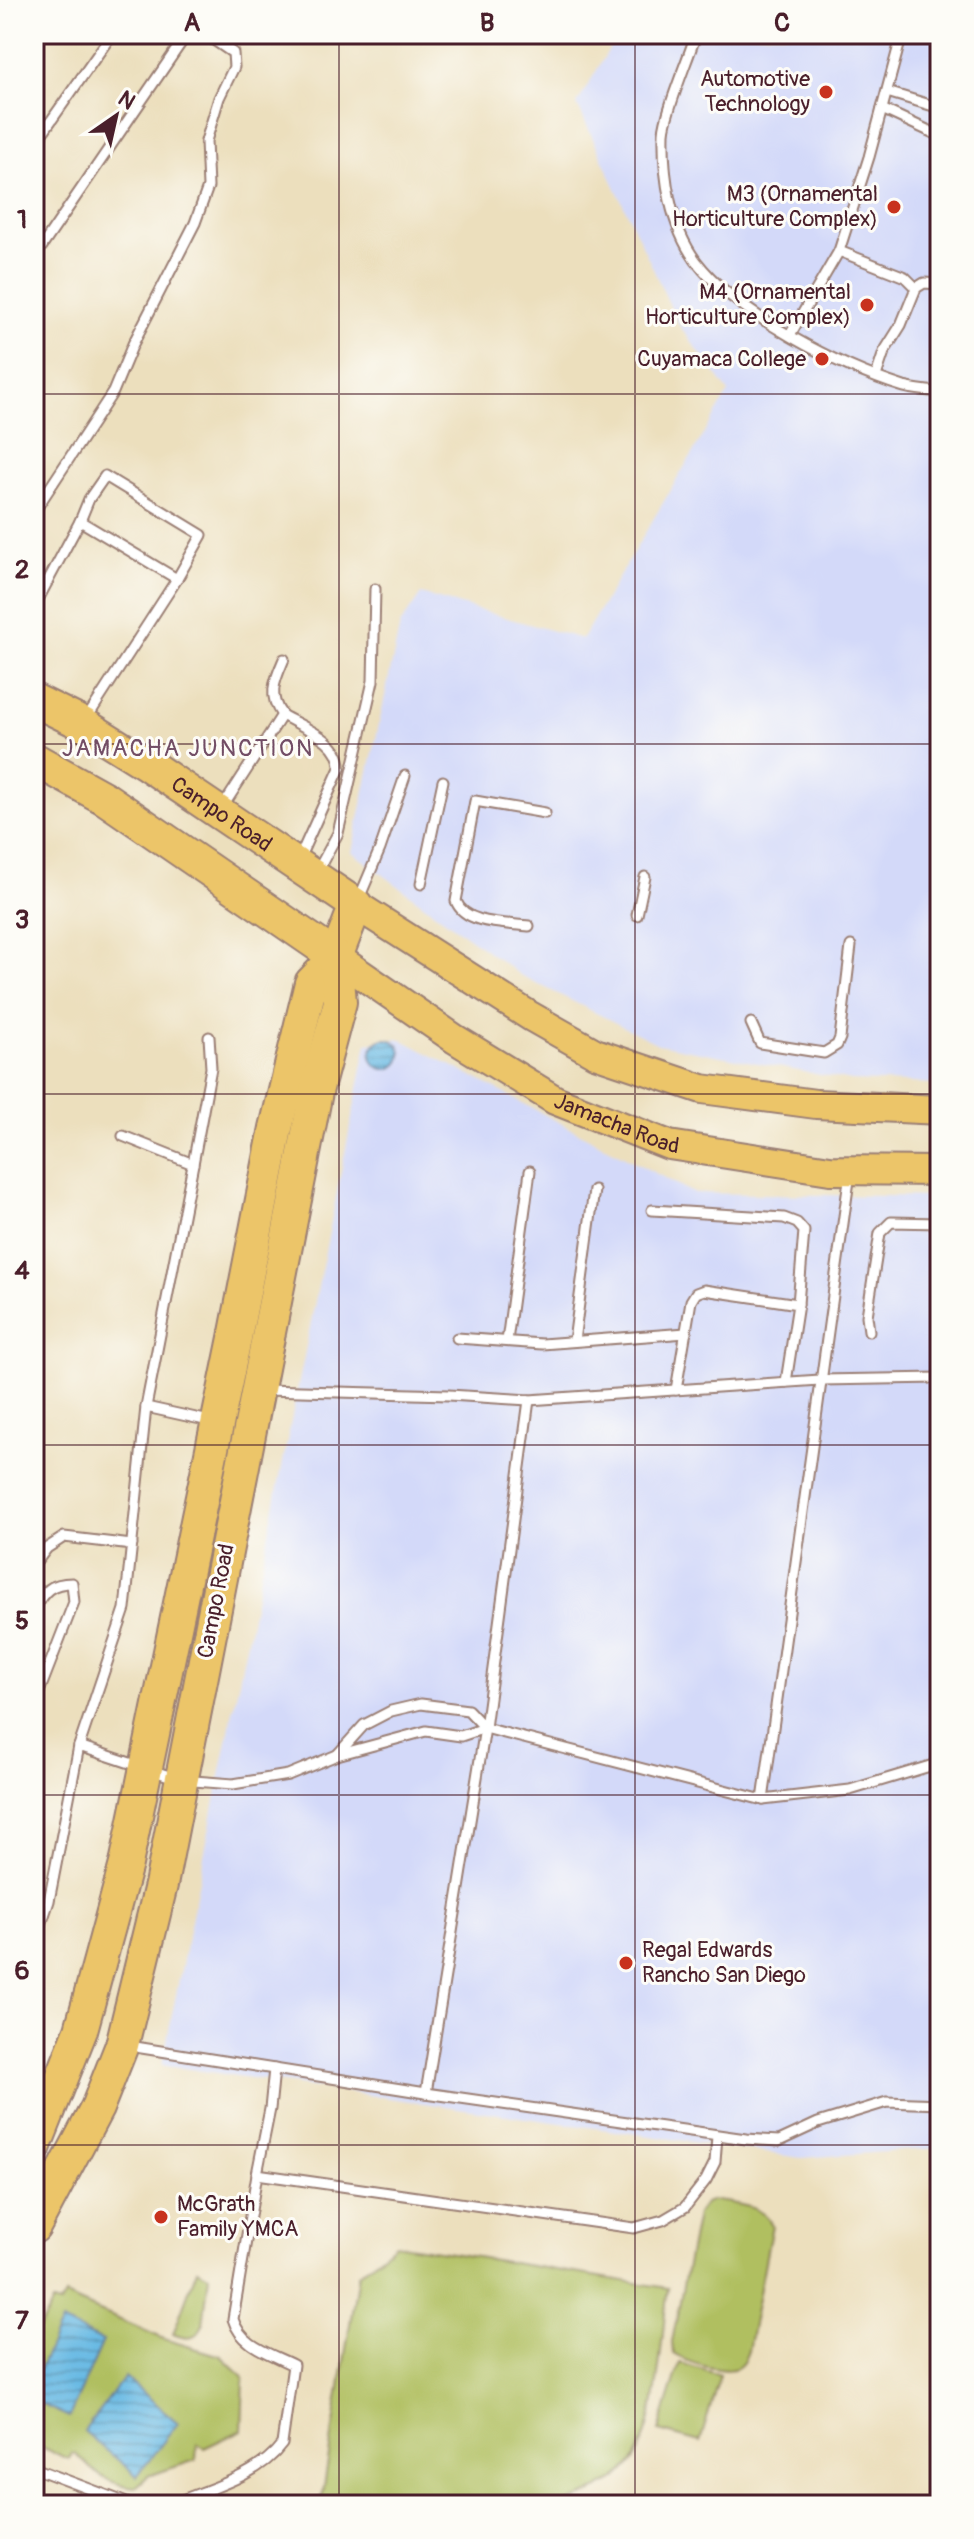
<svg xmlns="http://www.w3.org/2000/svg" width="974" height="2539" viewBox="0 0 974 2539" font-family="Pangolin,sans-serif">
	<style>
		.built { fill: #d3d9f9 }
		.park { fill: #b0bf61; stroke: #7d6f46; stroke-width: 2 }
		.water { fill: url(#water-rules); stroke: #596c88; stroke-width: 2 }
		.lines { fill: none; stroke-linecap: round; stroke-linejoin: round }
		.lane-casing { stroke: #9b7f74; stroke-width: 13 }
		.primary-casing { stroke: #9b7f74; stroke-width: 32 }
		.highway-casing { stroke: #9b7f74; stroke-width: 36 }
		.lane { stroke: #fff; stroke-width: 9 }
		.primary { stroke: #ecc569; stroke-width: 28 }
		.highway { stroke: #ecc569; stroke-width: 32 }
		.grid { fill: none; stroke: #4a1f2b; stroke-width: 2; stroke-opacity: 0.55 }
		.poi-dot { fill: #c8321e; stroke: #fdfcf7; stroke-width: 3 }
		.labels { text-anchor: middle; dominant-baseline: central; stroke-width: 6; stroke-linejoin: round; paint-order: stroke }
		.poi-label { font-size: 22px; fill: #4a1f2b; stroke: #fdfcf7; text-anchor: end }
		.street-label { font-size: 22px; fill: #4a1f2b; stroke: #fdfcf7 }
		.neighbourhood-label { font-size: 24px; letter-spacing: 2px; fill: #724d65; stroke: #fdfcf7 }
		.neatline { fill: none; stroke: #4a1f2b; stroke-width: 3 }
		.grid-label { font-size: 26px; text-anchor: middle; font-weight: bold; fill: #4a1f2b }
	</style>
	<defs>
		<pattern id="water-rules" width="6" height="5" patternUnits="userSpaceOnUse" patternTransform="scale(2)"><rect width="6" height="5" fill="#68bae4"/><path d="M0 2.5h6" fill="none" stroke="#5897b9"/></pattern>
	</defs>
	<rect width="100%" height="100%" fill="#fdfcf7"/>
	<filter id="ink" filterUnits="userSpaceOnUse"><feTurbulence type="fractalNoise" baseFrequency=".0125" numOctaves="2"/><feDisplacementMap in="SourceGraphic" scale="16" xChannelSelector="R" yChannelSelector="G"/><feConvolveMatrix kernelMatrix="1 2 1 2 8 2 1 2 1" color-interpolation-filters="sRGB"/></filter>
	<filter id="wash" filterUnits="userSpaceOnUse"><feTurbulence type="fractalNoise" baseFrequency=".006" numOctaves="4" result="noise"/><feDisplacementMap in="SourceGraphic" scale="32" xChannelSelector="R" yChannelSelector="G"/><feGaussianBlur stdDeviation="1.8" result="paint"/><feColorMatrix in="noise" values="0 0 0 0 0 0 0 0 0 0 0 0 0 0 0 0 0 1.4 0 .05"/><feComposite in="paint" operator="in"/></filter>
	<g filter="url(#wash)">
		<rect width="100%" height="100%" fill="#ecdfbd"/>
		<g class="built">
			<path d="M618,34H940V1084L852,1081L658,1044L520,975L352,852L400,625L421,594L582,639L729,392L679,325L577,104Z"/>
			<path d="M401,1039L693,1193L940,1197V2148L801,2158L162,2065L367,1043Z"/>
		</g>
		<g class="park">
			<path d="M712,2200C732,2204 763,2204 772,2225L748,2351C745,2358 744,2364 737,2368C723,2374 686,2362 673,2354L672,2342L697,2214L705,2203Z"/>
			<path d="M395,2244L668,2288C661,2336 659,2431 629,2467C616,2483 579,2499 559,2505H360L322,2499L358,2274Z"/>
			<path d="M197,2269L209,2275L203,2324C198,2340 187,2340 173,2334Z"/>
			<path d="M65,2296L164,2339L221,2356L244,2378L242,2430L204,2448L197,2444L196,2460L148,2476L136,2487C109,2485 94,2473 76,2454L72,2453L69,2459L34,2444V2338L53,2303L60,2305Z"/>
			<path d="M680,2363L720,2375L700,2442L659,2431Z"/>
		</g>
		<g class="water">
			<circle cx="386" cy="1054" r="15"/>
			<path d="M61,2322L103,2341L69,2417L34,2401V2381Z"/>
			<path d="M125,2377L178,2423L137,2476L84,2431Z"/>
		</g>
	</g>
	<g filter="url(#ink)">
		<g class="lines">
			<g class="lane-casing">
				<g id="lane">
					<path d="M696,34C689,57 665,112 664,133C663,176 670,226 696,261C737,315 840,367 904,387C915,390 928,391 940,392"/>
					<path d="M887,92L940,108"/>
					<path d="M882,109L940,136"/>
					<path d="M34,145L112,34"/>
					<path d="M839,251L905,277L916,288"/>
					<path d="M34,258L187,34"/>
					<path d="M790,335L839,251L869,157L902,34"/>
					<path d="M876,376L884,352L901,325L916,288L924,283L940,284"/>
					<path d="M34,512L113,392L133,344L195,223L208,187L206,141L219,98L234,67L233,53L205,34"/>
					<path d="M80,521L89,499L105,476L202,535L177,579"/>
					<path d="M34,607L80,521L177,579L87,718"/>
					<path d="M282,715C267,695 275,680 284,659"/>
					<path d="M222,808L282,715C304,728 341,740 340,768L298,861"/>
					<path d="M317,872L338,833L373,681L375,589"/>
					<path d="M421,884L443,781"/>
					<path d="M358,901L380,849L405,776"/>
					<path d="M637,915L645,877"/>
					<path d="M529,926C506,923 465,925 456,901L475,801L545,813"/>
					<path d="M751,1023L760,1043L824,1053L837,1045L840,1038L851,946"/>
					<path d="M123,1136L193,1164L146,1407"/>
					<path d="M193,1164L211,1068L209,1037"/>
					<path d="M652,1210L784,1218L797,1223L804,1231L798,1304"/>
					<path d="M869,1331L867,1316L880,1233L891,1222L940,1223"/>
					<path d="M457,1338L542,1344L686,1333"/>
					<path d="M507,1341L530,1171"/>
					<path d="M574,1341L594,1190"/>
					<path d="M264,1390L449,1395L529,1400L820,1380L940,1378"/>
					<path d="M676,1390L691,1301L696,1293L704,1290L798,1304L786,1382"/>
					<path d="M34,1565L47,1548L64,1537L132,1545"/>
					<path d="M34,1609C44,1591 51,1583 72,1583L74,1602L34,1705"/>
					<path d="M79,1746L125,1609L146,1407L214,1422"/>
					<path d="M337,1755L364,1725L391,1711L421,1704L468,1710L485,1728L763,1800L850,1790L940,1763"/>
					<path d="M763,1800L850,1173"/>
					<path d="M34,1945L49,1901L79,1746L181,1780L233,1784L288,1775L337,1755L426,1731L461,1736L485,1728"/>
					<path d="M129,2046L426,2093L746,2139L779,2141L818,2123L887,2102L940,2104"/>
					<path d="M274,2069L270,2109L257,2174L634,2228L663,2220L685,2207L706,2180L715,2162L717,2136"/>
					<path d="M426,2093L485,1728L529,1400"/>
					<path d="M34,2468L132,2505"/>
					<path d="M170,2505C207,2489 258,2477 282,2444L293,2365C269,2353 241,2346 233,2319L257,2174"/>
				</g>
			</g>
			<g class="primary-casing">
				<g id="primary">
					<path d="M356,905L530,1016L595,1053L702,1089L816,1104L940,1110"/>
					<path id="s1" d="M336,957L455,1039L555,1100L669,1145L830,1170L940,1171"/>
				</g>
			</g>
			<g class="highway-casing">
				<g id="highway">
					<path id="s2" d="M34,700L83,724L147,764L356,905L336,957L311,983L276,1128L235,1338L126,1864L81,2030L34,2148"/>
					<path d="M34,759L106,799L336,957L340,1002L316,1092L161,1885L122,2045L97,2108L34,2227"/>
				</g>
			</g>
			<use href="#lane" class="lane"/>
			<use href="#primary" class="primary"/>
			<use href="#highway" class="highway"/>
		</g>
	</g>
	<path class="grid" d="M339,34V2505M635,34V2505M34,394H940M34,744H940M34,1094H940M34,1445H940M34,1795H940M34,2145H940"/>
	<g class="poi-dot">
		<circle cx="826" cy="92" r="8"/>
		<circle cx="894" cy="207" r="8"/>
		<circle cx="867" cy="305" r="8"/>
		<circle cx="822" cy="359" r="8"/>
		<circle cx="626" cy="1963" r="8"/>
		<circle cx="161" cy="2217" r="8"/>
	</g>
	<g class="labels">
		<g class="poi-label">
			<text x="810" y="79">Automotive<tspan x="810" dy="25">Technology</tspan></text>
			<text x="878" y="194">M3 (Ornamental<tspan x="878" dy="25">Horticulture Complex)</tspan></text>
			<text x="851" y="292">M4 (Ornamental<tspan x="851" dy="25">Horticulture Complex)</tspan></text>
			<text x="806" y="359">Cuyamaca College</text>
			<text x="642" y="1950" text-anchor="start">Regal Edwards<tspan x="642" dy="25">Rancho San Diego</tspan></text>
			<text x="177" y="2204" text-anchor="start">McGrath<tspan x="177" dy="25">Family YMCA</tspan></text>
		</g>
		<g class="street-label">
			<text stroke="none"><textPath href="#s2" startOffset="220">Campo Road</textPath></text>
			<text stroke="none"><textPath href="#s1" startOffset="328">Jamacha Road</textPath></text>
			<text transform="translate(216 1601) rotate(-79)">Campo Road</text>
		</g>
		<g class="neighbourhood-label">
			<text x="188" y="748">JAMACHA JUNCTION</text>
		</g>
	</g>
	<rect width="974" height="2539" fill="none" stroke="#fdfcf7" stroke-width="88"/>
	<g transform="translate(116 116) rotate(34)" stroke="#fdfcf7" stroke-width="6" paint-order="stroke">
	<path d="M0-6L14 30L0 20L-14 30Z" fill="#4a1f2b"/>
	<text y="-12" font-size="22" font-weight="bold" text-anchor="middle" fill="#4a1f2b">N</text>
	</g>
	<rect x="44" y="44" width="886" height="2451" class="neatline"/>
	<g class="grid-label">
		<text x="192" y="31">A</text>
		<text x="487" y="31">B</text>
		<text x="782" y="31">C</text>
		<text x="22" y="228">1</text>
		<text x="22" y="578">2</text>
		<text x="22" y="928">3</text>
		<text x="22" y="1279">4</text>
		<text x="22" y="1629">5</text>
		<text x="22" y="1979">6</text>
		<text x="22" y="2329">7</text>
	</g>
</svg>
